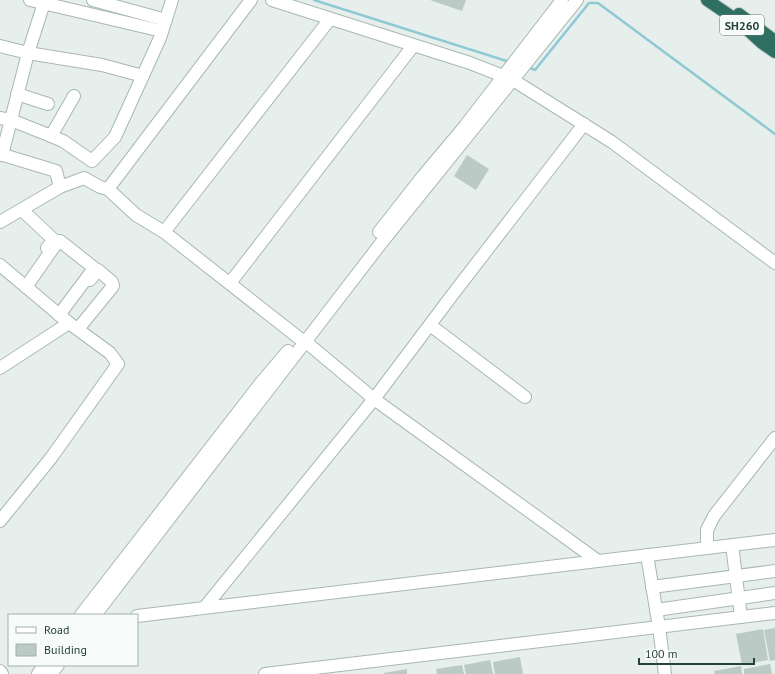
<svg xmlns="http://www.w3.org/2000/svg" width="775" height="674" viewBox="0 0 775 674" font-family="'PT Sans',sans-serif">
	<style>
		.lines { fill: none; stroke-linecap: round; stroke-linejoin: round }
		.stream { stroke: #8ec9d4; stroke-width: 2.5 }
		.building { fill: #bbcac4 }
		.minor-casing { stroke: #a8b8b2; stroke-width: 14 }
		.highway-casing { stroke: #c2cac8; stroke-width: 14 }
		.minor { stroke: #fff; stroke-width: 12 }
		.highway { stroke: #2f6f62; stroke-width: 12 }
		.labels { text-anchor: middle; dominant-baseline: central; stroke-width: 3.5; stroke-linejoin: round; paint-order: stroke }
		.shield { fill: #f7fbf9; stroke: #637a73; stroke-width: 1 }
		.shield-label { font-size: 12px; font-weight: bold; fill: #24423a }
	</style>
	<rect width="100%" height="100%" fill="#e6efeb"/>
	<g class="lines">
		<g class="stream">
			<path d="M314,0L510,62"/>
			<path d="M528,67L535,70L589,3H598L775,134"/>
		</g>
	</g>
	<g class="building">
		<path d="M430,0H466L462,11Z"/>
		<path d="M467,155L489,169L476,190L454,176Z"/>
		<path d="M775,628V660L770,661L764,630Z"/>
		<path d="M763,629L768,660L742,665L736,634Z"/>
		<path d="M520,657L523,674H495L493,662Z"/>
		<path d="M490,660L493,674H466L464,665Z"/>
		<path d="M770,664L772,674H744V669Z"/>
		<path d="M462,665L464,674H437L436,669Z"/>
		<path d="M741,666L742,674H715L714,671Z"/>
		<path d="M407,669V674H384V673Z"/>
	</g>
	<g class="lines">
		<g class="minor-casing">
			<g id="minor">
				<path d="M30,0L162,31"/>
				<path d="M93,0L166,20"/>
				<path d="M272,0L470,63L513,80L612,142L775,263"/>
				<path d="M0,46L28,53L102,65L143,76"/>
				<path d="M17,94L48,104"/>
				<path d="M74,96L51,136L63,141L92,161L115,137L160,38L172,0"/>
				<path d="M0,118L11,120L51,136"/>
				<path d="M0,154L56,171L60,187L0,222"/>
				<path d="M2,155L28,53L44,3"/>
				<path d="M60,187L84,178L100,187L108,189L251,0"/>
				<path d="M108,189L136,215L164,232L299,338L306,342L374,399L453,294L584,124"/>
				<path d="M22,210L54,240L47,248"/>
				<path d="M164,232L330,19"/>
				<path d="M379,232L423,176L465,126L562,0"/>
				<path d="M0,265L69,323L0,368"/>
				<path d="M230,283L413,46"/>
				<path d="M26,287L58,241H60L93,267L92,271L59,315"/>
				<path d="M430,325L525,397"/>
				<path d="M78,329L113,286L112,282L98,270L90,280"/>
				<path d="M0,521L51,458L118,364L110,353L69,323"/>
				<path d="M732,545L741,617"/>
				<path d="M707,548V530L714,516L775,438"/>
				<path d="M647,555L659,627L665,674"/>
				<path d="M652,587L775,571"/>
				<path d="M205,607L374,399L598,561"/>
				<path d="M656,610L775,593"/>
				<path d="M81,615L260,384L288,351"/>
				<path d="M95,615L382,242L577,0"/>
				<path d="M137,616L775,540"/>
				<path d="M0,671L2,674"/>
				<path d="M38,674L44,665"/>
				<path d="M51,674L58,665"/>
				<path d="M265,674L775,613"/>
			</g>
		</g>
		<g class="highway-casing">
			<g id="highway">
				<path d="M707,0L738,21L762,43L775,52"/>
				<path d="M739,14L775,41"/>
			</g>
		</g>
		<use href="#minor" class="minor"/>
		<use href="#highway" class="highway"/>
	</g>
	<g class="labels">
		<rect class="shield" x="720" y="15" width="44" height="20" rx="3"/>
		<g class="shield-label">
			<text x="742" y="25">SH260</text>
		</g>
	</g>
	<rect x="8" y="614" width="130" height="52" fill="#f7fbf9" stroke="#a3b1ad"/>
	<rect x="16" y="627" width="20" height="6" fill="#ffffff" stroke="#a3b1ad"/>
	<text x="44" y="634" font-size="12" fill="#24423a">Road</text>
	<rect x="16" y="644" width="20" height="12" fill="#bbcac4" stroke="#a3b1ad"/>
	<text x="44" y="654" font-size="12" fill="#24423a">Building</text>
	<path d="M639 658v6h115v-6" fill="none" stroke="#24423a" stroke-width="2"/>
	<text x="645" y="658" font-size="12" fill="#24423a" stroke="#f7fbf9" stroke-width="3" paint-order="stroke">100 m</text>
</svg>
